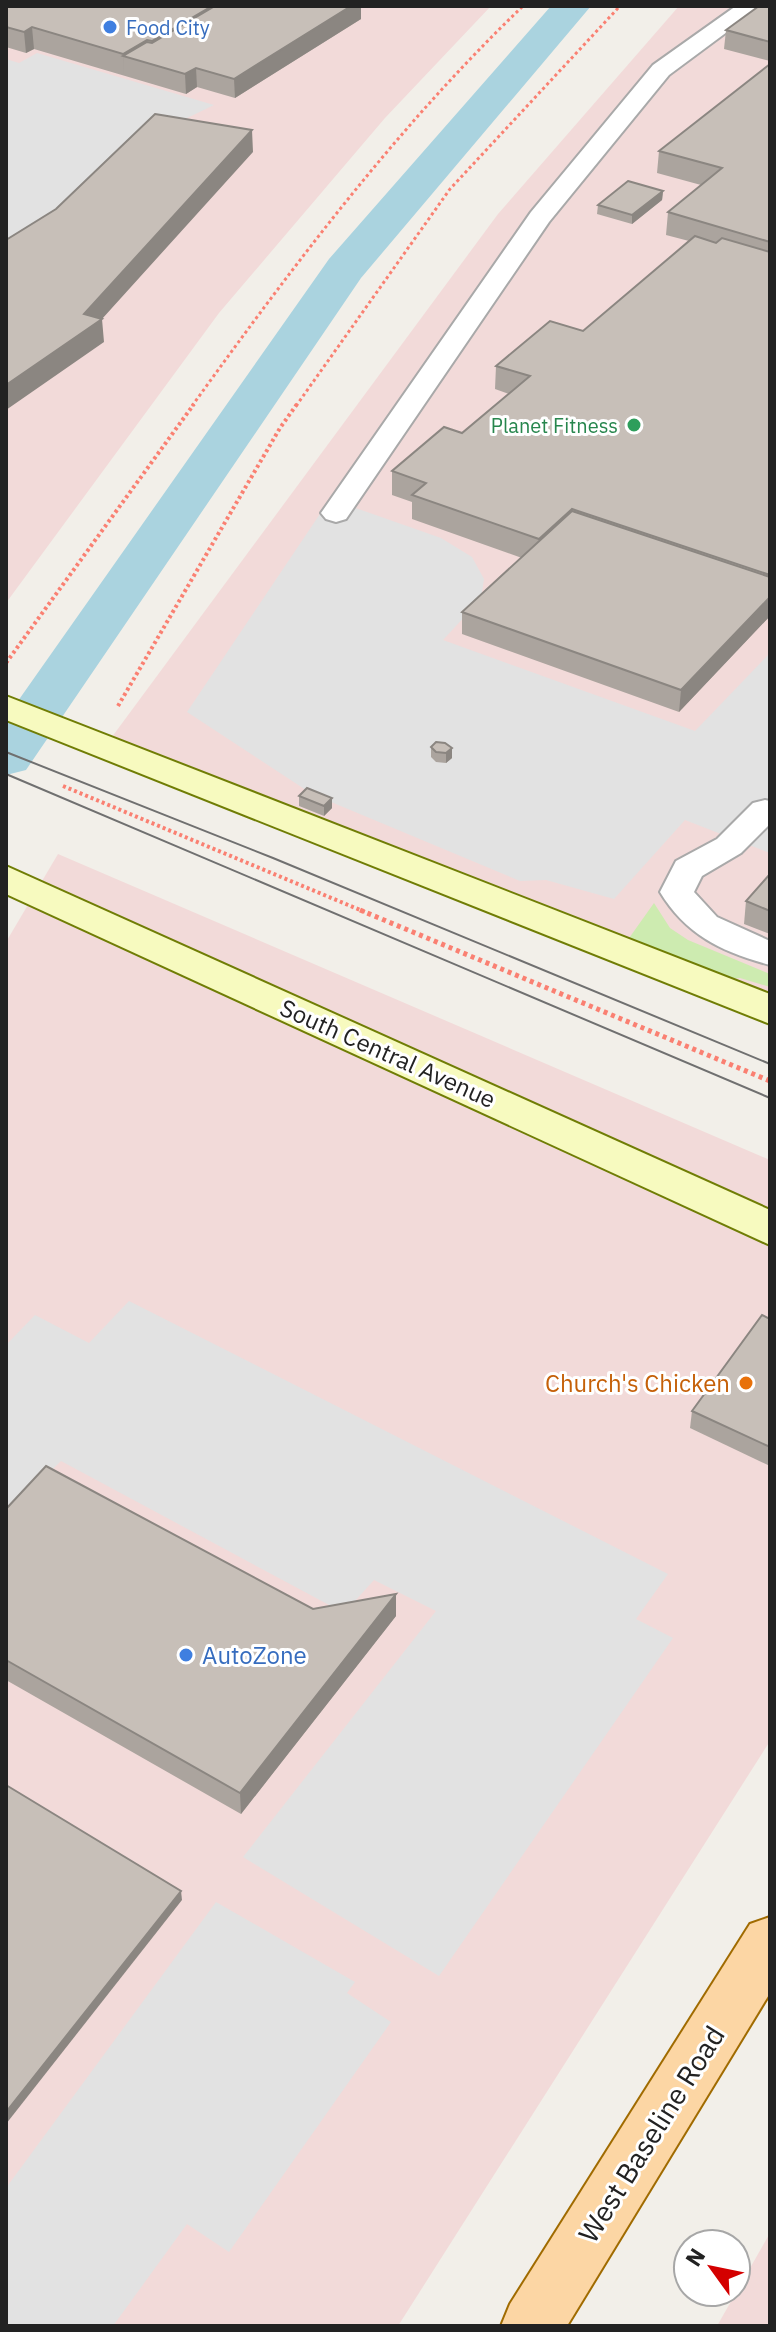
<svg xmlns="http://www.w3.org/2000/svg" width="776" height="2332" viewBox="0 0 776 2332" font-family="'IBM Plex Sans',sans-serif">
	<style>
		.commercial { fill: #f2dad9 }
		.grass { fill: #cdebb0 }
		.parking { fill: #e2e2e2 }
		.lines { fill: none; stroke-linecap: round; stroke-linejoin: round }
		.canal { fill: #aad3df; fill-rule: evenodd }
		.lane-casing { stroke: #a9a9a9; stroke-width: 4 }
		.secondary-casing { stroke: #707d05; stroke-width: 4 }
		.primary-casing { stroke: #a06b00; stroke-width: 4 }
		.path-far2 { stroke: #fa8072; stroke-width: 3; stroke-dasharray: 3 3; stroke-linecap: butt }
		.path-far1 { stroke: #fa8072; stroke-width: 4; stroke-dasharray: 3 3; stroke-linecap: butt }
		.path { stroke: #fa8072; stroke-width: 5; stroke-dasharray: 4 4; stroke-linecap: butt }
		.lane { fill: #fff; fill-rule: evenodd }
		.secondary { fill: #f7fabf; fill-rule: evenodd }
		.primary { fill: #fcd6a4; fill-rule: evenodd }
		.tram { stroke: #707070; stroke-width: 2 }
		.wall { fill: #aba49e }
		.shaded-wall { fill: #8b8681 }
		.building { fill: #c7bfb8; stroke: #8b8681; stroke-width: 2 }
		.shop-dot { fill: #3f7fe0; stroke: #fff; stroke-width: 3 }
		.leisure-dot { fill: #2e9e5b; stroke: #fff; stroke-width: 3 }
		.food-dot { fill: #e8710a; stroke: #fff; stroke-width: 3 }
		.labels { text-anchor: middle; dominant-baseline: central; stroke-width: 6; stroke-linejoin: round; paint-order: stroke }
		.far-shop-label { font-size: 20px; fill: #366cbe; stroke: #fff; text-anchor: start }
		.far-leisure-label { font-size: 20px; fill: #27864d; stroke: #fff; text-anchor: end }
		.street-label { font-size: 24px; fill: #222; stroke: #fff }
		.food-label { font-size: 24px; fill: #c56008; stroke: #fff; text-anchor: end }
		.shop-label { font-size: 24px; fill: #366cbe; stroke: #fff; text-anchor: start }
		.near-street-label { font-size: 28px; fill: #222; stroke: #fff }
	</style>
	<rect width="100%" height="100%" fill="#f2efe9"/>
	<g class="commercial">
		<path d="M6,6H491L385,118L219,313L6,603Z"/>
		<path d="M679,6H770V1015L106,745L498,214Z"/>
		<path d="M58,854L770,1160V1741L398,2326H6V942Z"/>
		<path d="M770,2233V2326H717Z"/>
	</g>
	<path class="grass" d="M654,903L670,928L688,940L770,974V987L740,978L721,980L622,948Z"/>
	<g class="parking">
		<path d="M37,53L214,105L148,137L6,260V59L19,63Z"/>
		<path d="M330,499L441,538L472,557L484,579L481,599L443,640L695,731L770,653V853L685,820L614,899L546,880L520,881L312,794L187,712Z"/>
		<path d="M129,1301L668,1574L636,1619L673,1638L439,1976L243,1857L436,1611L374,1580L344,1613L61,1461L6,1515V1345L35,1315L89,1343Z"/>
		<path d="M216,1902L355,1982L347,1993L391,2022L229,2252L187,2224L113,2326H6V2188Z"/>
	</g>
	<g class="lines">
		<path class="canal" d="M551,6H591L361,278L26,770L6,775V718L329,259Z"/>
		<g class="lane-casing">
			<g id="lane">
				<path d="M736,6H762L669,75L549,222L346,519L336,522L326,519L321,513L531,212L653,65Z"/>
				<path d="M765,800L770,801V824L741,853L702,876L694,892L717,917L770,941V965C722,952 686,935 660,892L676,861L717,839L753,803Z"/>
			</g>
		</g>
		<g class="secondary-casing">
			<g id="secondary">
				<path d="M6,696L770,994V1024L6,720Z"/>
				<path d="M6,866L770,1210V1245L6,894Z"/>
			</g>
		</g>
		<g class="primary-casing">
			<path id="primary" d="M770,1917V1993L567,2326H501L510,2304L750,1924Z"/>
		</g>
		<g class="path-far2">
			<path d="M192,406C293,266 398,126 523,6"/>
			<path d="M296,406L450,189L620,6"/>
		</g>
		<g class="path-far1">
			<path d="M6,663L194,404"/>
			<path d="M118,706L280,428L297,404"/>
			<path d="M63,786L365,912"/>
		</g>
		<path class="path" d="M360,910L770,1081"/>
		<use href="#lane" class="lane"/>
		<use href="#secondary" class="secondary"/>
		<use href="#primary" class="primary"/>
		<g class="tram">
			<path d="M6,752L273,858L770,1064"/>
			<path d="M6,774L770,1098"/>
		</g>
	</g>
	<g class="wall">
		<path d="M6,6H361V19L235,98L197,87L186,94L34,49L26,53L6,47Z"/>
		<path d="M770,6V61L724,49L726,30Z"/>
		<path d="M770,64V616L679,712L462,634V612L522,558L412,519V502L392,495V471L462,433L509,394L495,389L496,366L583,331L689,241L666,235L668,212L701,185L657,173L659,151Z"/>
		<path d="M663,191L662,200L632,224L597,214L598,205Z"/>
		<path d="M436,742L452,758L446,763L436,762L431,757V747Z"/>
		<path d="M299,796L332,808L324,816L299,806Z"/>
		<path d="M770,874V934L744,924L746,901Z"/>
		<path d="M770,1319V1466L690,1428L692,1411Z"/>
		<path d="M6,1509L313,1609L396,1616L241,1814L6,1680Z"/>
	</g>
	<g class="shaded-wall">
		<path d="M212,6H248L153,63L152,41Z"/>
		<path d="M351,6H361V19L235,98L234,79Z"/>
		<path d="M32,27L34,49L26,53L24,32Z"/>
		<path d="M147,40L148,61L123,56L124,76L123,54Z"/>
		<path d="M196,68L197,87L186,94L185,74Z"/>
		<path d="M252,130L253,152L102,319L104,342L6,410V385L84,314Z"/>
		<path d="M663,191L662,200L632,224V215Z"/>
		<path d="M572,509L571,533L538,563L539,539Z"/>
		<path d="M770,597V616L679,712L681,690Z"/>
		<path d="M452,748V758L446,763V753Z"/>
		<path d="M332,798V808L324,816V806Z"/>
		<path d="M396,1594V1616L241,1814L240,1793Z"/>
		<path d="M181,1891L182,1900L6,2124V2112Z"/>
	</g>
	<g class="building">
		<path d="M6,6H212L152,41L147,40L123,54L32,27L24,32L6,27Z"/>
		<path d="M215,6H351L234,79L196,68L185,74L123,56L147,42L152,43Z"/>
		<path d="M759,6H770V42L726,30Z"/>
		<path d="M770,64V242L668,212L722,168L659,151Z"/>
		<path d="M155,114L252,130L84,314L102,319L6,385V240L56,209Z"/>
		<path d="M628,181L663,191L632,215L598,205Z"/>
		<path d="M695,236L716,243L722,238L770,252V575L572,509L539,539L412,495L426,483L392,471L444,427L462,433L530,376L496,366L550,321L583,331Z"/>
		<path d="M572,511L770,577V597L681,690L462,612Z"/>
		<path d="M436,742L445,743L452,748L446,753L436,752L431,747Z"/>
		<path d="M307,788L332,798L324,806L299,796Z"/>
		<path d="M770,874V911L746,901Z"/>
		<path d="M762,1315L770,1319V1447L692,1411Z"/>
		<path d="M46,1466L313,1609L396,1594L240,1793L6,1660V1509Z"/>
		<path d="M6,1785L181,1891L6,2112Z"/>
	</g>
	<g class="shop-dot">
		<circle cx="110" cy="27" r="8"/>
		<circle cx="186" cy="1655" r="8"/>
	</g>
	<circle class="leisure-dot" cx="634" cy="425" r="8"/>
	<circle class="food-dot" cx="746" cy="1383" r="8"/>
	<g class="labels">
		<g class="far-shop-label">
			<text x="126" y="27">Food City</text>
		</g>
		<g class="far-leisure-label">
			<text x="618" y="425">Planet Fitness</text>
		</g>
		<g class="street-label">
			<text transform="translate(388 1053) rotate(24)">South Central Avenue</text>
		</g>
		<g class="food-label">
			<text x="730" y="1383">Church's Chicken</text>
		</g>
		<g class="shop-label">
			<text x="202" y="1655">AutoZone</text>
		</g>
		<g class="near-street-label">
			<text transform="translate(651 2134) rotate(-58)">West Baseline Road</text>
		</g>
	</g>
	<rect width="776" height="2332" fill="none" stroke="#222222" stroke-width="16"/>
	<g transform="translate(712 2268) rotate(303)"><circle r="38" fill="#ffffff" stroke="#a7a7a7" stroke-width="2"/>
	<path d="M0-6L14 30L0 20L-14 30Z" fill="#d40000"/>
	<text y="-12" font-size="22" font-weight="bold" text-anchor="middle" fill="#222222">N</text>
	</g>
</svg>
